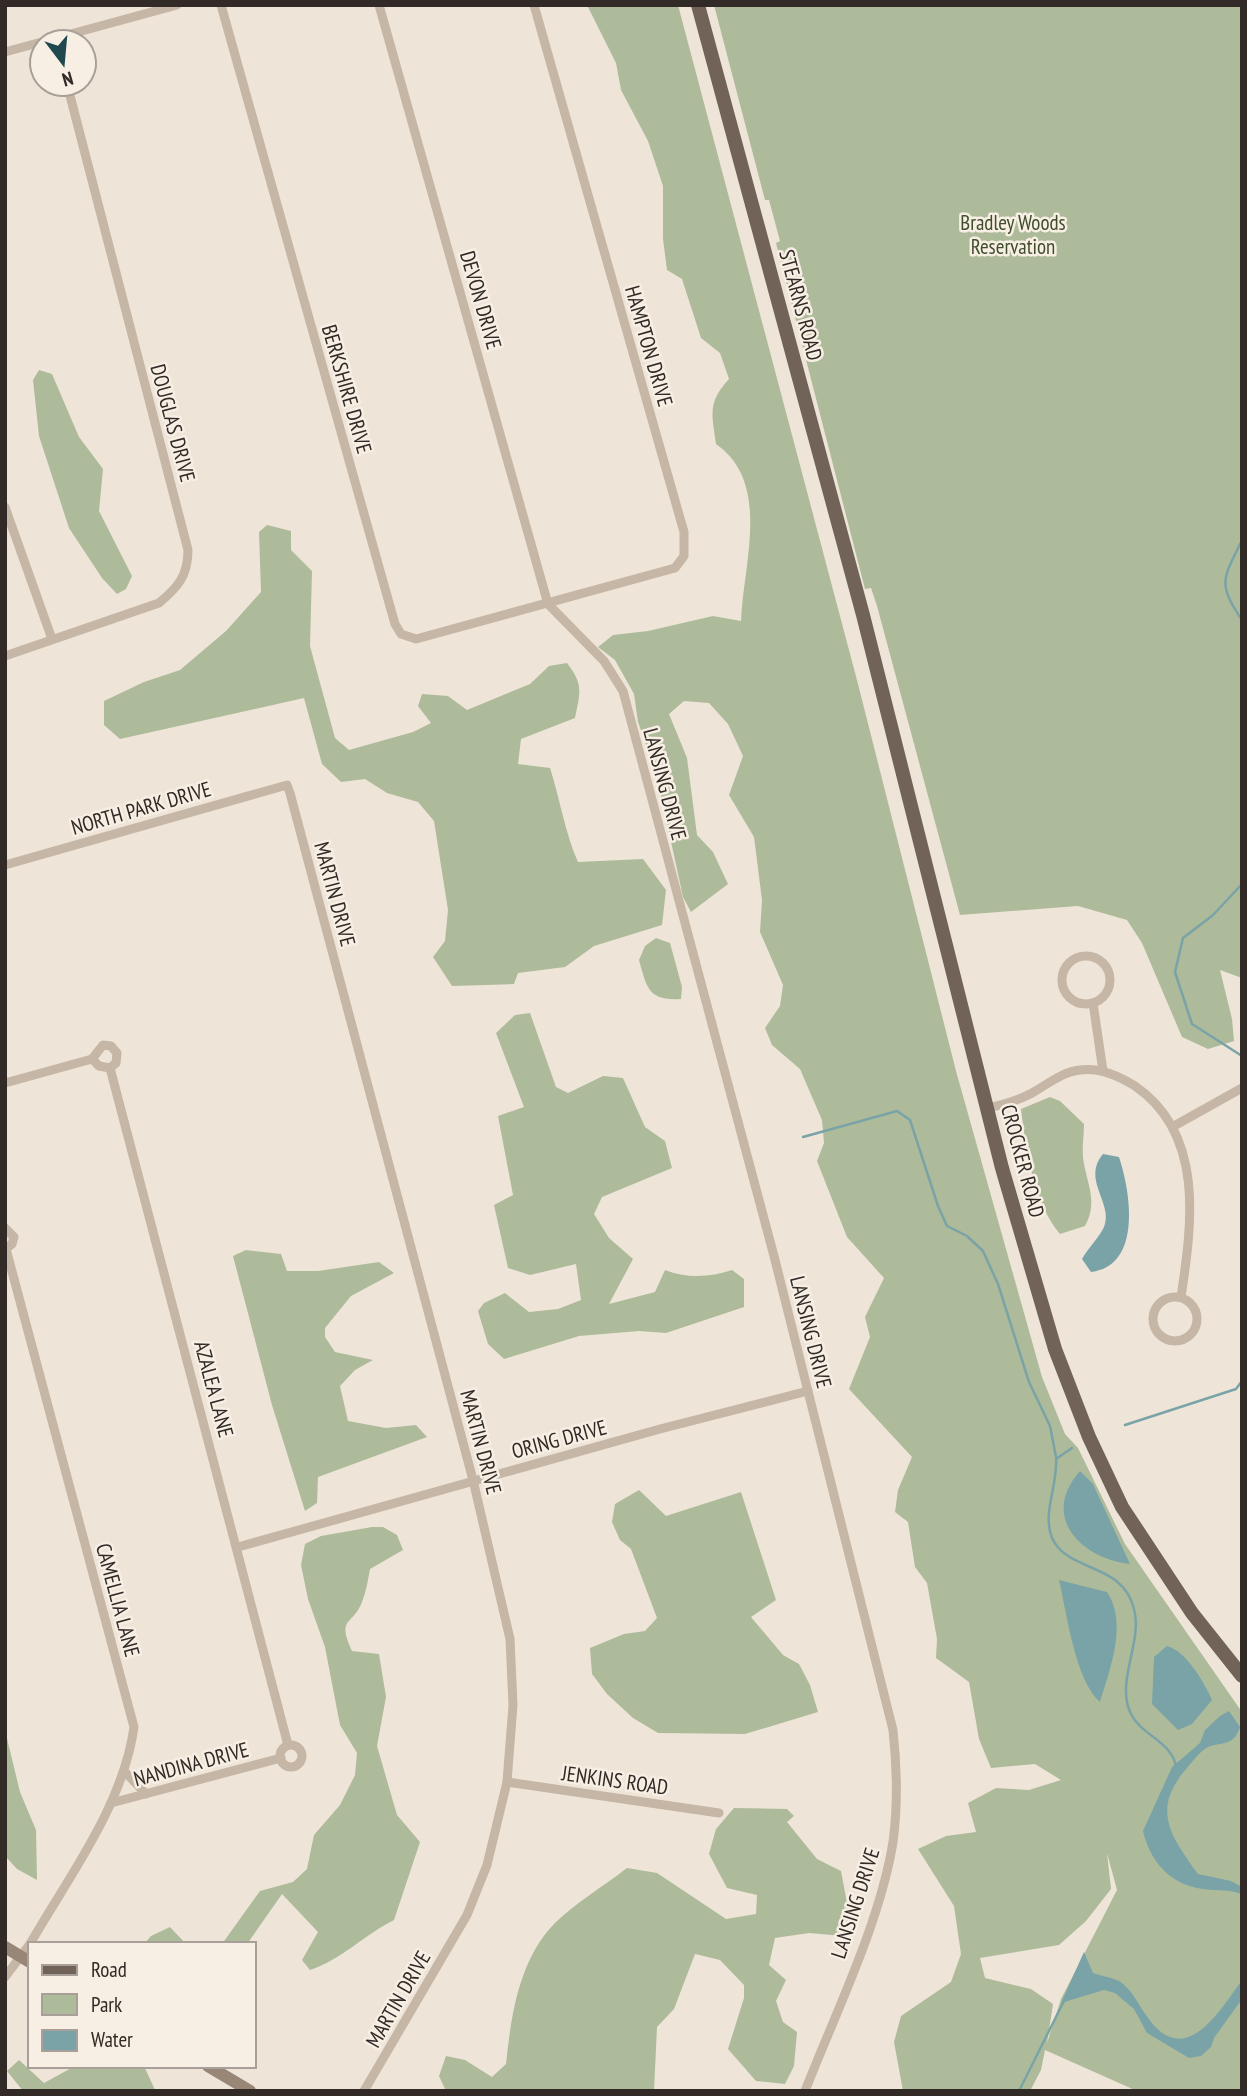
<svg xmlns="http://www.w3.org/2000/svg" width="1247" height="2096" viewBox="0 0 1247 2096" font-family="'PT Sans Narrow',sans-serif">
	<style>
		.green { fill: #aebb9a; fill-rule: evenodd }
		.water { fill: #7aa3a8 }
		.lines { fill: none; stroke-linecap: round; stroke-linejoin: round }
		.stream { stroke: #7aa3a8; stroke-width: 2.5 }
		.street { stroke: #c5b6a6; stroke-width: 9 }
		.secondary { stroke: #988677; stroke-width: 12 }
		.primary { stroke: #726358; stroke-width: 14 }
		.labels { text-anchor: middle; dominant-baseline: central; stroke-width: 5; stroke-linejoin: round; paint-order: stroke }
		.park-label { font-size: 21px; fill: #3f4d2c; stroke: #f7efe4 }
		.street-label { font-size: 21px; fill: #312a26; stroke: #f7efe4 }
	</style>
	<rect width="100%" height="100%" fill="#eee5d8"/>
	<g class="green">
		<path d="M587,5H678L858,684L956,1071L1042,1377L1065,1434L1078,1448L1125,1544L1242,1712V2091H1137L1045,2050L1041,2070L1030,2091H903L894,2042L901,2016L951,1982L961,1954L954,1906L918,1849L946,1836L976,1832L968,1803L996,1788L1029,1790L1061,1780L1035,1764L991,1768L979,1739L969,1682L936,1658L937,1639L927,1583L915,1567L908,1522L895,1512L898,1490L912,1457L849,1389L870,1337L865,1317L884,1278L847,1237L817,1161L824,1143L822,1120L800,1069L772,1045L765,1028L780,1006L783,985L760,932L762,900L754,837L729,795L743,756L728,724L709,703L684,701L669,714L687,758L697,835L713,852L728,884L691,912L683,897L656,772L638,722L634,694L615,660L598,647L613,635L648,631L713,616L741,621C743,564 772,483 716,444C712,414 707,403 729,379L720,353L701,338L682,279L667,270L663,239V186L648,141L621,90L616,63ZM1107,1853L1117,1890L1061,1999L1047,2043L1053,2004L1031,1989L985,1978L980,1958L1059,1945L1086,1921L1111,1889Z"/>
		<path d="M714,5H1242V978L1220,970L1232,1019L1234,1041L1208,1049L1182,1037L1142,943L1127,920L1078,906L960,915L877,606L871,588L865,589L776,243L780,241L769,200H765Z"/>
		<path d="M39,370L52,374L79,437L103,469L99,511L132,576L126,589L117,594L102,578L69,528L39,436L33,380Z"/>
		<path d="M267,525L291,531V550L312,571L310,646L335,738L349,750L413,732L431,723L418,706L422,694L448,696L467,710L530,684L549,666L567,663C584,685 580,692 575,718L521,739L518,764L550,768C560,799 565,833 578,862L643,859L666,890L662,925L594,946L565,967L518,973L514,984L452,986L433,957L445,941L448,910L434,821L418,802L387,793L365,779L341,782L322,764L304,698L120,739L104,725V701L144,682L180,670L226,631L261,592L259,532Z"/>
		<path d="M656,938L670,943L682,987L681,999C648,1001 647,988 639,960L645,946Z"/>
		<path d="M530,1013L556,1087L568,1093L603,1076L623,1078L645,1127L665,1141L672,1168L602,1197L594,1214L609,1238L633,1259L609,1304L655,1292L665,1270C687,1279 711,1277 732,1270L744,1279V1307L666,1333L639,1331L579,1336L504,1359L488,1344L478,1311L484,1303L505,1293L529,1312L558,1309L581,1300L576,1264L530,1275L508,1268L494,1205L513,1195L498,1116L524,1107L496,1033L515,1015Z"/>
		<path d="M1050,1097L1060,1101L1084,1124C1084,1135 1082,1146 1083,1157C1086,1183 1099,1201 1085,1226L1060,1234C1033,1202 1026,1149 1021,1109Z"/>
		<path d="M246,1250L281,1254L287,1271H318L379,1262L394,1273L351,1296L325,1328V1337L335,1352L373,1360L355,1370L340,1386L348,1421L386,1428L416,1425L427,1437L318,1477L317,1503L305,1511L272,1405L233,1256Z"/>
		<path d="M639,1490L666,1516L741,1492L776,1600L751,1617L783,1655L799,1664L810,1685L818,1712L745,1734L658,1733L633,1718L607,1694L592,1674L590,1648L624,1634L645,1631L657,1618L631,1549L620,1540L612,1522L615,1504Z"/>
		<path d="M372,1527H383L397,1535L403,1550L370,1569C368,1580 366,1592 362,1602C353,1626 336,1617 352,1651L379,1654L386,1697L377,1746L397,1815L420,1842L394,1920C364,1935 341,1960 310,1970L302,1960L318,1932L282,1894L247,1944H222L260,1891L293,1882L307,1869L314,1835L340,1805L355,1775L357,1753L340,1725L325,1647L308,1599L301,1565L305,1544L321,1536Z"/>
		<path d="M5,1730L20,1792L36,1830L37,1880L17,1869L5,1856Z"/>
		<path d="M734,1808L787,1809L794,1816L787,1822L817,1859L841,1871L850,1919L844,1936L809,1933L775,1938L769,1965L786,1980L776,2001L783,2022L797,2032L794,2066L785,2084L756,2081L728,2049L744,1998V1985L720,1960L695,1954L674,2009L657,2027L654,2091H446L439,2076L446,2056L465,2060L492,2077L506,2064C511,2016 519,1960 554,1924C575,1903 604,1886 627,1868L657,1873L726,1919L756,1914L757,1895L727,1888L709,1854L716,1829Z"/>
		<path d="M170,1927L186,1944H144L151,1936Z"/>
		<path d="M19,2060L44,2083L75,2066H144L155,2090L23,2091L7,2071Z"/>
	</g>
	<g class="water">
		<path d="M1103,1154L1119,1157C1131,1193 1142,1266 1091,1272L1082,1259C1088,1248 1099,1238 1104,1227C1114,1203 1081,1180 1103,1154Z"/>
		<path d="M1080,1471L1093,1484L1130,1564C1082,1559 1039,1517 1080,1471Z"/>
		<path d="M1059,1580L1107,1592C1128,1623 1110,1669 1100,1702C1075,1680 1067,1614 1059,1580Z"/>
		<path d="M1167,1646C1186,1651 1204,1682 1212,1700L1192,1724L1178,1730L1152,1704L1154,1657Z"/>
		<path d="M1229,1711L1240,1727C1234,1745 1225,1742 1211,1746C1202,1748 1193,1761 1187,1768C1151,1809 1170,1835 1198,1874L1231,1881L1242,1887V1894C1229,1889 1216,1891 1203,1889C1170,1885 1150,1861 1143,1831L1172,1767L1200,1743L1205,1730L1220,1716Z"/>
		<path d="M1084,1952L1093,1973C1101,1976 1111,1977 1119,1981C1132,1989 1138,2004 1146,2015C1184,2072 1219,2012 1242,1980V1999L1214,2038L1211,2047L1201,2056L1189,2058L1147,2033L1134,2009L1115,1993L1104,1990L1061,2003Z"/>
	</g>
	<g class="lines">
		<g class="stream">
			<path d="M1242,540C1223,579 1217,583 1242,620"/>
			<path d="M1242,884L1213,915L1183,938L1175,972L1192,1024L1242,1056"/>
			<path d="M803,1137L897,1111L910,1120L938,1206L947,1226L967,1236L983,1251L998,1284L1029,1382L1050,1426L1056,1457"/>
			<path d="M1125,1425L1236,1389L1242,1381"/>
			<path d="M1072,1448L1056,1459C1058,1485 1042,1513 1052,1538C1068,1573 1123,1562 1134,1609C1143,1642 1115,1682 1131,1714C1141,1735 1171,1741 1176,1766"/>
			<path d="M1019,2091L1064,2001"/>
		</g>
		<g class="street">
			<path d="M221,5L395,624L401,634L416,639L675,568L684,556V532L534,5"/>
			<path d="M379,5L548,604L604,661L623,691L774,1256L893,1730C897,1767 898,1805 893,1842C880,1923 835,2014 805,2091"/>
			<path d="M5,52L177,5"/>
			<path d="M5,507L52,639"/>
			<path d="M5,656L159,603C178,587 188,576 188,550L67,84"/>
			<path d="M5,865L287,785L290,793L473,1480L510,1639L513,1705L507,1782L487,1865L467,1915L364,2091"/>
			<circle cx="1086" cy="980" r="24"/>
			<path d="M1093,1003L1103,1071"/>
			<path d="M92,1059L99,1066L110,1068"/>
			<path d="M5,1083L92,1059L103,1045L111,1046L117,1053L116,1063L110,1068L288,1745"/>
			<path d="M987,1108C1003,1105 1017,1101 1032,1093C1048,1084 1062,1072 1080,1070C1100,1067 1119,1076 1135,1086C1205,1134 1192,1224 1181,1297"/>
			<path d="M1174,1126L1242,1088"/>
			<path d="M5,1228L14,1237L12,1244L5,1249"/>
			<path d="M6,1249L134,1727C123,1806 69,1876 30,1944"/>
			<circle cx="1175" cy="1319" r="22"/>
			<path d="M238,1547L660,1429L808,1391"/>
			<circle cx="291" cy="1756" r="11"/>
			<path d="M124,1771L146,1794"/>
			<path d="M507,1782L719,1813"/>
			<path d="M111,1803L281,1758"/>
			<path d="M5,1977L30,1944"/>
		</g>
		<g class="secondary">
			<path d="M5,1947L30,1962"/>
			<path d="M208,2066L250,2091"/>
		</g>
		<path class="primary" d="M698,5L863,615L1002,1168L1055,1349L1089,1437L1122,1507L1192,1613L1242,1676"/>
	</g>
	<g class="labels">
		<g class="park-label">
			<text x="1013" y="222">Bradley Woods<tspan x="1013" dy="24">Reservation</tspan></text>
		</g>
		<g class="street-label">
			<text transform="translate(481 300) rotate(74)">DEVON DRIVE</text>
			<text transform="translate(801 305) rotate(75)">STEARNS ROAD</text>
			<text transform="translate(649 346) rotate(74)">HAMPTON DRIVE</text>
			<text transform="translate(347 389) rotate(74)">BERKSHIRE DRIVE</text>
			<text transform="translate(173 423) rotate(75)">DOUGLAS DRIVE</text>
			<text transform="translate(665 784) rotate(75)">LANSING DRIVE</text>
			<text transform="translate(141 808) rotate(-16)">NORTH PARK DRIVE</text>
			<text transform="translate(335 894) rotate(75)">MARTIN DRIVE</text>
			<text transform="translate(1023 1161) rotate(75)">CROCKER ROAD</text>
			<text transform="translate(811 1332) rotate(76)">LANSING DRIVE</text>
			<text transform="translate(214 1389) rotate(75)">AZALEA LANE</text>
			<text transform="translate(559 1439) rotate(-15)">ORING DRIVE</text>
			<text transform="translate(481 1442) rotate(75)">MARTIN DRIVE</text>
			<text transform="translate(118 1600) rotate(75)">CAMELLIA LANE</text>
			<text transform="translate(191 1764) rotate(-15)">NANDINA DRIVE</text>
			<text transform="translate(615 1780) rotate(8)">JENKINS ROAD</text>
			<text transform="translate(855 1903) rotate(-72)">LANSING DRIVE</text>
			<text transform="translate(398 1999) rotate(-60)">MARTIN DRIVE</text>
		</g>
	</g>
	<rect width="1247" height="2096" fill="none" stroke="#312a26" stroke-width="14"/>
	<rect x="28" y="1942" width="228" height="126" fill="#f7efe4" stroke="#a8a098" stroke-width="2"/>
	<rect x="42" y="1965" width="35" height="10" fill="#726358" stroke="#a8a098" stroke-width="2"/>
	<text x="91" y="1977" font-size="21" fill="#312a26">Road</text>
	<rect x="42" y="1994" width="35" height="21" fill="#aebb9a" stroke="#a8a098" stroke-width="2"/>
	<text x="91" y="2012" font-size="21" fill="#312a26">Park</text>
	<rect x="42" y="2030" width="35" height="21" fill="#7aa3a8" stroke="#a8a098" stroke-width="2"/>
	<text x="91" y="2047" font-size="21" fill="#312a26">Water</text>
	<g transform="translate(63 63) rotate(164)"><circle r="33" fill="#f7efe4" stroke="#a8a098" stroke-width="2"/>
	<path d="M0-5L12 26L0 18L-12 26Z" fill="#20484f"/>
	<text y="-10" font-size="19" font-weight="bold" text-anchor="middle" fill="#312a26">N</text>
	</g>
</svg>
